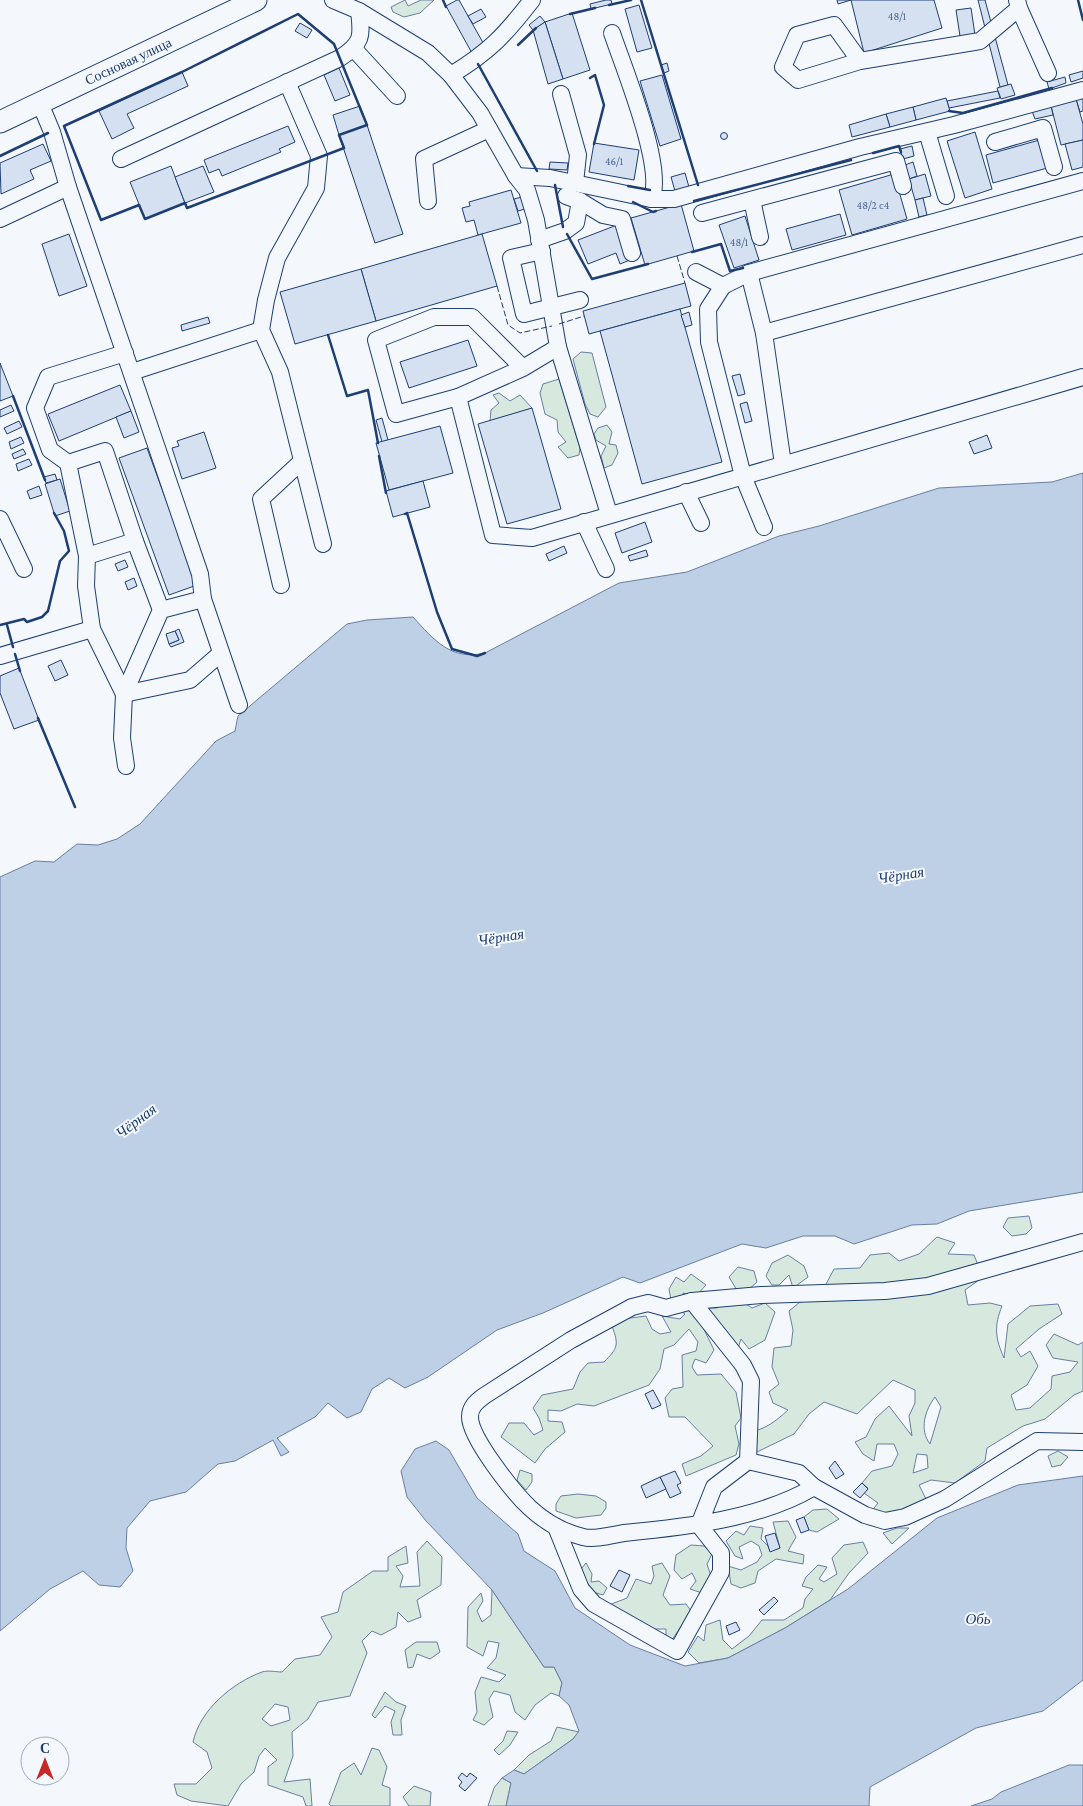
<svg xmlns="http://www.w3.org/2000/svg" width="1083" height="1806" viewBox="0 0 1083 1806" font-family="'Crimson Pro',serif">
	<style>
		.green { fill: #d7e8df; stroke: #687fa3; fill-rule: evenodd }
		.water { fill: #bed0e5; stroke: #687fa3 }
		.building { fill: #d5e0f0; stroke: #1d3f73 }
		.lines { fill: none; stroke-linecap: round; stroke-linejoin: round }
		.minor-casing { stroke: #1d3f73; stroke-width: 18 }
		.major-casing { stroke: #1d3f73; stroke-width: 23 }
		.minor { stroke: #f4f7fb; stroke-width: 16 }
		.major { stroke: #f4f7fb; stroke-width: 21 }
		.fence { stroke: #1d3f73; stroke-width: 1; stroke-dasharray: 6 2.5; stroke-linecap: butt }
		.wall { stroke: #1d3f73; stroke-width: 2.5 }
		.labels { text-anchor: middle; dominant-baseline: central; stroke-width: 4; stroke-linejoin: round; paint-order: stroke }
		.number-label { font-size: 11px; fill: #4b6792 }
		.street-label { font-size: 14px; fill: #1d3f73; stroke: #f4f7fb }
		.water-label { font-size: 15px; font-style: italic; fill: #1d3f73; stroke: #f4f7fb }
	</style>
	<rect width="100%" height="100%" fill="#f4f7fb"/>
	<g class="green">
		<path d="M405,0L408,6L421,0H434L420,13L404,17L393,12L391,7Z"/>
		<path d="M581,352L592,353L606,407L598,417L590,414L585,404L573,359Z"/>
		<path d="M559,379L580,448L579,455L568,458L558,447L566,442L558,432L557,420L545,414L540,393L543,384Z"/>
		<path d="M499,393L510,401L520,395L532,408L490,421L491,410L499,403L493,395Z"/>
		<path d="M607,425L612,432L609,444L616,445L618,453L612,465L604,468L601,456L606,446L596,440L594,434L598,428Z"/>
		<path d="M1029,1216L1032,1228L1026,1234L1012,1236L1003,1227L1008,1218Z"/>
		<path d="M937,1237L955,1243L948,1254L974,1255L978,1265L931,1283L825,1286L834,1269L860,1268L870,1255L889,1253L899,1261L919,1254Z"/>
		<path d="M788,1255L804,1266L808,1277L793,1288L789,1275L779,1285H772L766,1276L772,1263Z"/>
		<path d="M738,1267L754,1271L757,1282L747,1291L738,1292L729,1277Z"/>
		<path d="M691,1274L706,1285L695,1297L683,1293L686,1306L699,1319L714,1350L706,1363L695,1359L692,1367L697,1375L721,1374L736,1392L741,1418L735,1426L739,1444L736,1455L686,1476L682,1464L701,1456L713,1446L685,1417H669L665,1398L672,1389L683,1387L682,1355L696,1351L698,1342L689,1329L674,1345L664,1349L660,1369L649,1385L594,1406L577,1404L561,1411L548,1410V1421L562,1422L565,1432L545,1449L535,1463L501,1437L509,1423H524L534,1435L543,1430L539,1418L533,1408L542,1395L573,1389L580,1372L588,1363L604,1362C618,1348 619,1345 612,1326L622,1319L646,1316L652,1329L660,1334L671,1332L662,1316L680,1319L685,1314L672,1306L669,1289L676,1277L684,1282Z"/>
		<path d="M982,1278L965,1290L968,1305L990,1303L1002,1306C994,1326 995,1338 1004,1358L1008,1324L1030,1306L1058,1304L1062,1314L1039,1329L1016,1349L1021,1357L1030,1351L1038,1366L1027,1385L1011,1395L1016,1410L1030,1408L1051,1389L1052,1376L1070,1372L1078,1362L1053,1358L1046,1345L1054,1334L1078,1345L1083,1342V1391L1074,1395L1045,1419L1023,1426L987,1448L985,1461L955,1483L931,1480L919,1485L926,1499L880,1520L871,1512L878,1503L864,1493L868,1488L862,1483L872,1471L892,1466L898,1454L894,1444H877L874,1461L863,1454L855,1442L866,1437L875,1419L889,1406L912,1436L909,1416L915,1403V1390L893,1380L857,1414L824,1402L809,1414L794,1434L757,1452L748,1446L750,1432C766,1429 776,1421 788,1410L773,1403L769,1392L779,1384L772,1367L774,1348L791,1346L793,1330L789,1311L800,1302ZM935,1397L941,1407L930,1444C919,1430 925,1410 935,1397ZM917,1454L927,1455L928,1468L913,1473Z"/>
		<path d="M743,1302L752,1308L765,1303L775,1312L765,1340L749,1349L741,1339L737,1351L702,1308H717L724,1303Z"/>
		<path d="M1058,1451L1068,1457L1061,1465L1052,1467L1048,1456Z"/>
		<path d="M520,1470L532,1474V1482L526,1490L517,1480Z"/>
		<path d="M578,1494L596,1496L606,1502V1508L601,1515L576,1518L556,1511V1504L561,1496Z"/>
		<path d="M827,1509L839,1519L817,1532L809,1530L804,1517L813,1510Z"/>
		<path d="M788,1521L796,1537L788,1551L804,1555L803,1564L776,1559L758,1571L755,1583L741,1588L731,1584L728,1566L741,1570L757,1562L762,1555L759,1546L751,1541L739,1547L743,1559L735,1556L726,1541L736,1531L744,1535L750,1526L763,1528L761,1539L768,1546L770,1551L780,1548L773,1522Z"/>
		<path d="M897,1528H909L892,1544L883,1533Z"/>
		<path d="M427,1541L442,1557L441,1585L417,1600L421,1617L408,1622L398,1612L396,1627L381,1635L372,1631L362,1641L367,1653L350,1696L318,1702L308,1719L292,1732L293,1756L284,1782L310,1779L312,1806H306L303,1797L268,1785V1767L277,1760L265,1748L259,1756L254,1772L241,1784L228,1806L191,1801L177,1795L174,1784H196L212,1768L207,1752L193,1742C200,1710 232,1683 262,1672C268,1670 276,1672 282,1672L295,1659L320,1655L332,1637L321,1617L338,1612L343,1592L373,1571H388V1557L406,1546L408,1563L396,1566L403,1576L400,1587L420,1586L417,1552ZM275,1704L288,1707L290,1720L271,1726L262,1719Z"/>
		<path d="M863,1542L868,1553L849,1573L830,1600L785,1628L728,1658L699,1663L688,1652L698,1636L704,1641L706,1625L720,1620L723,1640L732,1649L749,1636L762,1620H784L803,1608L805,1599L813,1589L802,1586L806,1577L818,1565L827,1567L819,1579L824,1582L837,1574L832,1558L844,1545Z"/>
		<path d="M691,1545L704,1546L712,1554L707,1564L712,1579L702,1593L690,1589L696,1581L692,1573L682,1579L674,1570L676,1555Z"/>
		<path d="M586,1563L592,1574L591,1582L599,1581L607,1588L603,1595L589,1591L588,1583L580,1582L578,1573Z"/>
		<path d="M662,1563L670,1576L663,1595L670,1605L686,1604L691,1611L670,1643L666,1638V1629H654L609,1605L627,1598L636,1579L651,1584L654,1576L652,1566Z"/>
		<path d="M492,1590L544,1667H554L562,1683L559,1696L551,1693L535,1705L525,1720L515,1712L510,1695L494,1691L489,1699L493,1717L484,1725L473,1720L477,1712L475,1692L481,1677L499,1682L506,1675L487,1668L496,1658L499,1643L488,1641L483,1656L467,1647L468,1607L481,1593L483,1601L477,1611L482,1622L491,1615Z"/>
		<path d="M416,1642H437L440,1652L430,1659L417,1654L413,1667L408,1668L405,1650Z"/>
		<path d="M385,1692L396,1702L406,1706L401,1720L402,1735H393L391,1722L395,1711L385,1706L375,1718L372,1715Z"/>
		<path d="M557,1727L579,1732L573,1739L524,1774L514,1770L529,1755L551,1741Z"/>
		<path d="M507,1731L518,1732L510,1745L499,1755L494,1750L503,1741Z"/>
		<path d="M372,1748L379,1750L387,1767L382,1785L390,1788V1806H331L329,1804L341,1772L354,1763L361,1775Z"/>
		<path d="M502,1778L511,1783L506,1806H488L494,1788Z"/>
		<path d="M414,1786L431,1792L430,1806H409L403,1797Z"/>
	</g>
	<g class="water">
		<path d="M1083,473V1192L969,1211L937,1224L912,1225L854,1244L835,1236H803L766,1248L742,1244L640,1283L623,1277L543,1313L497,1330L428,1377L405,1388L389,1378L372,1389L361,1412L347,1418L328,1403L315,1417L277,1438L289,1452L281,1456L273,1440L235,1461L218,1464L186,1492L150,1501L127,1528L126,1548L133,1571L120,1587L99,1585L83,1571L50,1589L0,1631V877L35,861L54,862L77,844L98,845L117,839L140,824L216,741L235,731L238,716L347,624L367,620L413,617C434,640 451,661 485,653L619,583L687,572L779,536L819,526L939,488L1052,482Z"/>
		<path d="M436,1441L449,1450L477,1498L518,1534L524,1551L555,1571L575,1608L630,1645L685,1666L728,1658L785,1628L848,1589L937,1518L1018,1485L1083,1476V1680L1043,1711L976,1728L870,1787L869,1806H506L511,1783L502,1778L514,1770L524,1774L573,1739L579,1731L569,1705L559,1696L562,1683L554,1667H544L492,1590L426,1521L407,1497L401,1471L415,1449Z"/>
		<path d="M1069,1765H1083V1806H971L992,1799L1001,1792Z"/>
	</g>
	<g class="building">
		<path d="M457,0H459L486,48L473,55L446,6Z"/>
		<path d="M606,0H611L612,4L591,9L590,4Z"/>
		<path d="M837,0H934L942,28L864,53L851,0L838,4Z"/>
		<path d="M978,0H985L1008,85L1000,87Z"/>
		<path d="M639,5L652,48L637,52L625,9Z"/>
		<path d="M971,8L975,35L960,36L956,10Z"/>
		<path d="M481,9L486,17L473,24L468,16Z"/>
		<path d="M572,13L590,70L563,79L545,22Z"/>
		<path d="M540,16L545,22L533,30L529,25Z"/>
		<path d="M545,22L563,79L548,84L533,30Z"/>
		<path d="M300,23L312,30L307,38L295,31Z"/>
		<path d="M667,63L669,71L664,73L661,65Z"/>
		<path d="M339,68L350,95L335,101L324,75Z"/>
		<path d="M1083,71V78L1071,82L1069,75Z"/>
		<path d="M182,72L188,86L127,114L134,128L112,139L99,111Z"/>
		<path d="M662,75L681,139L660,146L640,81Z"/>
		<path d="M1065,77L1066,83L1049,89L1047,82Z"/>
		<path d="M1011,84L1015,95L1001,99L997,88Z"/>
		<path d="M998,91L1000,98L949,108L947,101Z"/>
		<path d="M946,98L950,111L916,120L913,107Z"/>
		<path d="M1083,98V111L1080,112L1076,99Z"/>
		<path d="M1076,99L1083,124V140L1061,145L1051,106Z"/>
		<path d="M360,106L367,125L339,135L333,115Z"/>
		<path d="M1051,106L1053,115L1035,119L1032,111Z"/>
		<path d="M913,107L916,120L890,127L886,114Z"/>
		<path d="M886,114L890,127L852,137L849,125Z"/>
		<path d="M367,125L403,234L375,243L339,135Z"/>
		<path d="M288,126L295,142L279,149L281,152L222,176L219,169L209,173L204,160Z"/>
		<path d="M975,132L992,189L965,198L947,141Z"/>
		<circle cx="724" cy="136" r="3.5"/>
		<path d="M1043,139L1051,167L993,183L986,155Z"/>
		<path d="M1083,140V167L1072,170L1065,144Z"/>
		<path d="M594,143L639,150L634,180L589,172Z"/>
		<path d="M43,144L51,161L30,170L34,179L1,194L0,163Z"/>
		<path d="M912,146L914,156L903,159L900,149Z"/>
		<path d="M550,162L568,163L567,170L549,169Z"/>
		<path d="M913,162L917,176L909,179L905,165Z"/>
		<path d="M171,166L185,203L145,219L130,182Z"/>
		<path d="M203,166L214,192L185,203L175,177Z"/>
		<path d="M685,173L689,187L675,191L671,177Z"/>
		<path d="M894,174L907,219L852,235L839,190Z"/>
		<path d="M925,174L931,196L915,200L909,179Z"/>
		<path d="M511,190L521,223L478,235L474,220L466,222L462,208L470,206L469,202Z"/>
		<path d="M522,197L525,209L518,211L514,199Z"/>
		<path d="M923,198L927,215L919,217L915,200Z"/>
		<path d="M681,204L694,251L645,265L631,218Z"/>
		<path d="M840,214L846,235L792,250L786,229Z"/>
		<path d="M745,216L759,260L734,268L719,225Z"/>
		<path d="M617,225L630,260L620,264L616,253L588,264L578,240Z"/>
		<path d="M69,234L87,286L59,296L42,244Z"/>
		<path d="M482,234L497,286L376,321L361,269Z"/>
		<path d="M361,269L376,321L295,344L280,292Z"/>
		<path d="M685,283L691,306L589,334L583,311Z"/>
		<path d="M680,309L722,462L642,484L600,331Z"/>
		<path d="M689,312L692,325L685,327L681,315Z"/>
		<path d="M208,317L210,323L182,331L181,325Z"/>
		<path d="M468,340L477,366L409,388L400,362Z"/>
		<path d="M0,363L13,396L0,401Z"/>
		<path d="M740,374L745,394L738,396L732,376Z"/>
		<path d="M120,385L131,411L59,441L48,414Z"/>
		<path d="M747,402L752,421L745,423L740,404Z"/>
		<path d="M11,405L14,411L0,417V410Z"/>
		<path d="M532,408L561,509L507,524L478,424Z"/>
		<path d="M131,411L139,432L124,438L116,417Z"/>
		<path d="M382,418L388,440L382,442L376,420Z"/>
		<path d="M19,421L22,427L7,434L4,428Z"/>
		<path d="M440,426L453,473L389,490L376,443Z"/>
		<path d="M204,432L216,468L182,479L172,448L179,446L177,441Z"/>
		<path d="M987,435L992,448L974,454L969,442Z"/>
		<path d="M21,437L24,443L11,449L9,442Z"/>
		<path d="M147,448L197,585L169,595L119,458Z"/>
		<path d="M23,449L26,454L14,459L12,454Z"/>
		<path d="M29,459L32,465L18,471L16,464Z"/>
		<path d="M55,474L57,480L46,483L44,477Z"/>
		<path d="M60,479L70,511L55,516L45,484Z"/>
		<path d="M423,481L430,507L393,517L386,491Z"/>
		<path d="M39,486L42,495L30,499L27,491Z"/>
		<path d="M645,522L652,542L622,553L615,533Z"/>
		<path d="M564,546L567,553L549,561L546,554Z"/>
		<path d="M646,550L648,556L630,561L628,556Z"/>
		<path d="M125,560L128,567L118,571L115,564Z"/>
		<path d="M134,578L137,586L128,590L125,582Z"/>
		<path d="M179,629L184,642L171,647L169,644L179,640L175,631Z"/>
		<path d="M175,631L179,640L169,644L166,634Z"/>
		<path d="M61,660L68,675L55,681L48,666Z"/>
		<path d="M19,668L39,720L14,729L0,693V676Z"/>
		<path d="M653,1390L661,1405L652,1409L645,1394Z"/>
		<path d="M835,1461L844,1474L836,1479L829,1468Z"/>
		<path d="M675,1471L681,1483L677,1485L681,1493L670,1498L660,1477Z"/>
		<path d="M660,1477L666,1489L646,1498L641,1486Z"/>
		<path d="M862,1483L868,1489L860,1498L853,1492Z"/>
		<path d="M804,1517L809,1530L801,1533L796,1520Z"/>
		<path d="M775,1533L780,1548L770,1552L765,1536Z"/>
		<path d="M619,1570L630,1575L622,1592L610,1586Z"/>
		<path d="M774,1597L778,1601L764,1615L759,1610Z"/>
		<path d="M736,1622L740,1630L729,1635L726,1626Z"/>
		<path d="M462,1773L467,1777L470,1773L477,1778L465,1791L459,1786L462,1782L458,1778Z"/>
	</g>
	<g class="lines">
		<g class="minor-casing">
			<g id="minor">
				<path d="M333,0L359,11L428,53L451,75L480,113L516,176L527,190L536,220L558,347L609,514"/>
				<path d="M1017,0L1019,8L1048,73"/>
				<path d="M612,33C623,66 666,170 651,199"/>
				<path d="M354,49L397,96"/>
				<path d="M860,61L834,25L797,35L783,67L798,80L860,61L980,41L1019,8"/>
				<path d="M451,75C489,52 505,35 532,0"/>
				<path d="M287,82L319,156L316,188L277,258L266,300L261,330L280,372L323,544"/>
				<path d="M561,94L578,155L575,183"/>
				<path d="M40,103L52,132L68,187L200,574L203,599L239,705"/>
				<path d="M927,132L946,196"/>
				<path d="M995,142L1043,128L1054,167"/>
				<path d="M121,159L340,58C363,43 362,36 359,11"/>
				<path d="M516,176L550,178L651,199H674L860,147L954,125L1083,90"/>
				<path d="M566,196L580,201L603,215L622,219L632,253"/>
				<path d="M752,200L760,237"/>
				<path d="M428,201L424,159L489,129"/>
				<path d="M702,213L896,161L903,186"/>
				<path d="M0,219L68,187"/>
				<path d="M539,240L565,231L576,223L580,201"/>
				<path d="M542,251L511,258L524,314L580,300"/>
				<path d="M696,272L723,286"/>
				<path d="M749,273L764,333L783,464"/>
				<path d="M764,333L1083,245"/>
				<path d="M125,353L48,377L35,408L50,450L68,463L87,556L86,586L92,629L124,694L190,680L220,654"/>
				<path d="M523,368L472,317H434L376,340L396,414L458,397L523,368L558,347"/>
				<path d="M132,372L261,330"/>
				<path d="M458,397L493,535L532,538L1083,377"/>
				<path d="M68,463L105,451L135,541L161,610"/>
				<path d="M686,492L701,523"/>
				<path d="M0,519L24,569"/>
				<path d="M584,522L606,569"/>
				<path d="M764,527L743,476L709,342L708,309L723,286L749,273L1083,181"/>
				<path d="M87,556L135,541"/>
				<path d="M281,585L261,499L302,461"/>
				<path d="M0,656L92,629"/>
				<path d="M126,766L122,738L124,694L161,610L203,599"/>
				<path d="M692,1301L761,1295L885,1291L928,1286L1083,1242"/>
				<path d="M814,1487L865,1515L885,1521L905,1517L945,1499L1037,1441L1083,1442"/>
				<path d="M699,1525L714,1487L748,1461L799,1473L814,1487C760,1519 686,1527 624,1533C612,1535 594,1540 583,1537C563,1532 544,1521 530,1508C514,1493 470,1438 470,1417C470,1407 476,1402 484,1396L571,1340L632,1307L648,1303L666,1308L692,1301L743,1365L751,1381L748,1461"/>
				<path d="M556,1527L581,1589L594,1604L677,1651L721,1572V1553L699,1525"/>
			</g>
		</g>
		<g class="major-casing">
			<path id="major" d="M0,122L256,0"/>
		</g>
		<use href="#minor" class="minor"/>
		<use href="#major" class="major"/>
		<g class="fence">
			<path d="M677,256L685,283"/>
			<path d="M497,286L508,325L520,333L552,326"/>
			<path d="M559,324L584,316"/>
		</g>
		<g class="wall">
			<path d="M443,0L446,7"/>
			<path d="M641,0L698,185"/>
			<path d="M1078,0L1083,20"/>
			<path d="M609,5L631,0"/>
			<path d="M298,14L334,44L367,125L339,135L344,148L187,208L185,203L145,219L139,205L101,220L64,126L182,72Z"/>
			<path d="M570,14L595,8"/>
			<path d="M518,45L536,28"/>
			<path d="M478,64L537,171"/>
			<path d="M590,78L595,75L604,105L594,144"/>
			<path d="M949,111L963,113L1052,88"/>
			<path d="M873,153L899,146L901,152"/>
			<path d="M0,156L48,133"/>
			<path d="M555,185L563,227"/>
			<path d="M628,186L650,190"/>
			<path d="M694,201L851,160"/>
			<path d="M633,202L653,212L656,211"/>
			<path d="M567,234L592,279L648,264"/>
			<path d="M692,252L721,244L730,271L743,268"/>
			<path d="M328,335L347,396L368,390L378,443"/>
			<path d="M13,396L45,480"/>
			<path d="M379,456L386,493"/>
			<path d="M405,514L407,513L437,612L452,649L477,656L485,653"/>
			<path d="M0,625L24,619L27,622L42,617L48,611L60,561L69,551L64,531L54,513"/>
			<path d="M7,625L13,647"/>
			<path d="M15,654L20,671"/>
			<path d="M38,718L75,807"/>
		</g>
	</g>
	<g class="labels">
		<g class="number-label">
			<text x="897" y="16">48/1</text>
			<text x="614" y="161">46/1</text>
			<text x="873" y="205">48/2 с4</text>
			<text x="739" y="242">48/1</text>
		</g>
		<g class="street-label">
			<text transform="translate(128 61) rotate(-25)">Сосновая улица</text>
		</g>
		<g class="water-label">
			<text transform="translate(901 875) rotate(-9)">Чёрная</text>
			<text transform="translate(501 937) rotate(-9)">Чёрная</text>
			<text transform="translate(136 1121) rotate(-37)">Чёрная</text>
			<text x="978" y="1619">Обь</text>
		</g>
	</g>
	<g transform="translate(45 1761)"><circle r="24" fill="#f4f7fb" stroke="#9eadc5"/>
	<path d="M0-4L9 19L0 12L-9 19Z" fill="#c62828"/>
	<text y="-8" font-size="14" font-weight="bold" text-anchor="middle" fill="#1d3f73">С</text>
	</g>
</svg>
